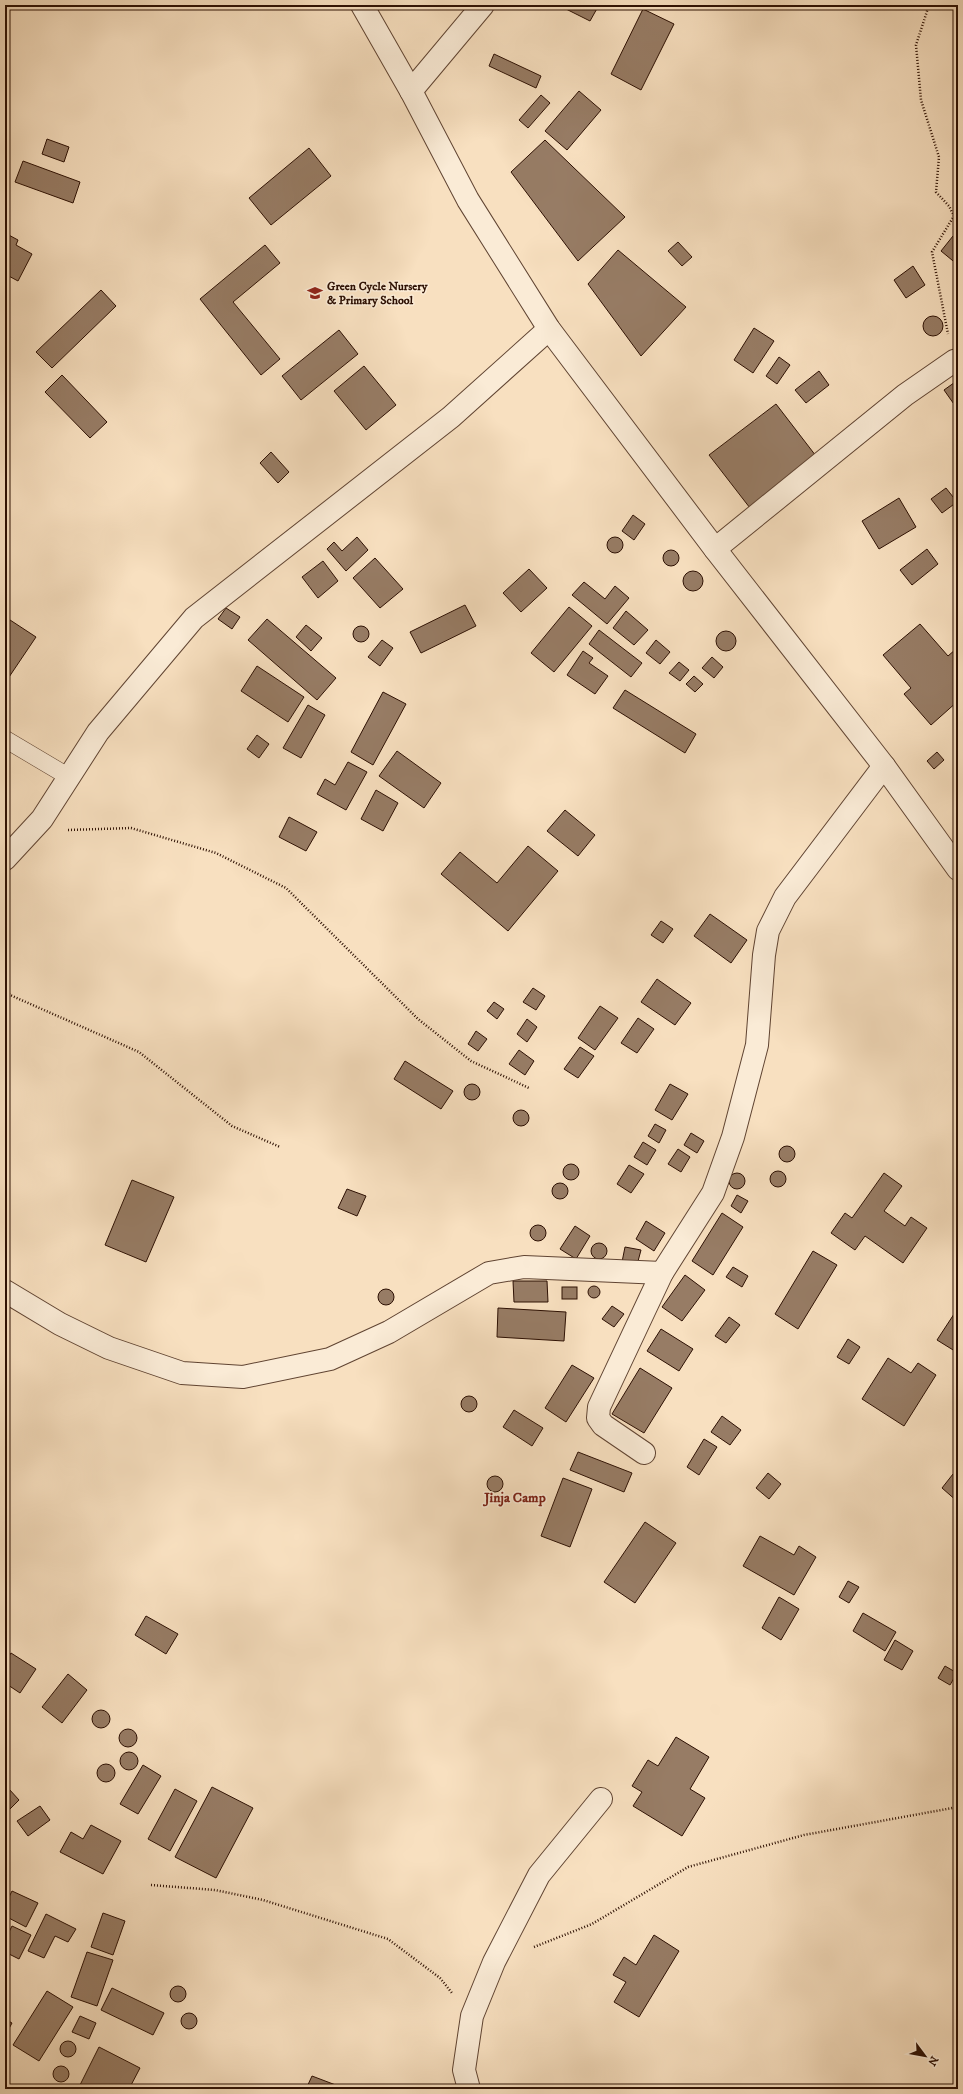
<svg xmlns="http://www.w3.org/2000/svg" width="963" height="2094" viewBox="0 0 963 2094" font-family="'IM FELL DW Pica',serif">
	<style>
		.building { fill: #977c65; stroke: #2d1003 }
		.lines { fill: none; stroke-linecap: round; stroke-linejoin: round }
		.lane-casing { stroke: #604432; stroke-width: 18 }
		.street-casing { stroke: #604432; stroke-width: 24 }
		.path { stroke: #2d1003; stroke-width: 2.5; stroke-dasharray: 1 2; stroke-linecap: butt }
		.lane { stroke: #faebd6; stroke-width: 17 }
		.street { stroke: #faebd6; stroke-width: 22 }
		.labels { text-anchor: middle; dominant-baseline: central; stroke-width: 3; stroke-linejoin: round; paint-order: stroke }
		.poi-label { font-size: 12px; font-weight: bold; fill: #2d1003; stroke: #faebd6; text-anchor: start }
		.quarter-label { font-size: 14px; font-weight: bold; fill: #7a1f14; stroke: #faebd6 }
	</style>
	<rect width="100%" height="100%" fill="#f8e0c0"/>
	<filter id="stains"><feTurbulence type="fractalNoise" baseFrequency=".005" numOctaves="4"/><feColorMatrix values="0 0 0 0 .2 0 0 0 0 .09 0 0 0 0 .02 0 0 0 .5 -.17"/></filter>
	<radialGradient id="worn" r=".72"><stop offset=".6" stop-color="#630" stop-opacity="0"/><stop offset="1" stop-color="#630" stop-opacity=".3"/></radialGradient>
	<g class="building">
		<path d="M558,5H599L590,21Z"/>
		<path d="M643,9L674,24L641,90L611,74Z"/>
		<path d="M494,54L541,76L536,88L489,66Z"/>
		<path d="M579,91L601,110L567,150L545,131Z"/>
		<path d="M541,95L550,103L528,128L519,120Z"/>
		<path d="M47,139L69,147L64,162L42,154Z"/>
		<path d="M545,140L625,217L578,261L511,172Z"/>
		<path d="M309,148L331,176L271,225L249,198Z"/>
		<path d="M23,161L80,182L73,203L15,182Z"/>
		<path d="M5,233L18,240L16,245L32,254L18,281L5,274Z"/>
		<path d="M953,236L958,240V265L941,251Z"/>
		<path d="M678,242L692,257L682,266L668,251Z"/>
		<path d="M265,245L280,263L233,302L280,359L261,375L200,299Z"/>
		<path d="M618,250L686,307L641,356L588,284Z"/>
		<path d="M913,266L925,285L906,298L894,280Z"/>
		<path d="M101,290L116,306L52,368L36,352Z"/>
		<circle cx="933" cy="326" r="10"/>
		<path d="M754,328L774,341L753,373L734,360Z"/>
		<path d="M339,330L358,354L301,400L282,376Z"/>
		<path d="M779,357L790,365L777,384L766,376Z"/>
		<path d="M364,366L396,405L366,430L334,391Z"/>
		<path d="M819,371L829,385L806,403L795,390Z"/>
		<path d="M62,375L107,422L90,438L45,392Z"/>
		<path d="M958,380V406L956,407L944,390Z"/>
		<path d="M776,404L816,456L750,508L709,455Z"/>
		<path d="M271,452L289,472L278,483L260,463Z"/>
		<path d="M946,488L957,502L942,513L931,499Z"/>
		<path d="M899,498L916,527L879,549L862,521Z"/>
		<path d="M633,515L645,524L634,540L622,531Z"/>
		<circle cx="615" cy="545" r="8"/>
		<path d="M357,537L368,550L346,571L327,549L334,542L342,551Z"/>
		<path d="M927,549L938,564L912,585L900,570Z"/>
		<circle cx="671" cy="558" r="8"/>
		<path d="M375,558L403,589L380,608L353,578Z"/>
		<path d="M323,561L338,581L318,598L302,577Z"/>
		<path d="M529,569L547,588L521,612L503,593Z"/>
		<circle cx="693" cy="581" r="10"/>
		<path d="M584,582L605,599L615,586L629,598L607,624L572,595Z"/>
		<path d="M465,605L476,626L421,653L410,632Z"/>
		<path d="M569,607L592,626L554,672L531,653Z"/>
		<path d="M226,608L240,617L232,629L218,619Z"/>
		<path d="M626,611L648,630L634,645L613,628Z"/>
		<path d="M7,618L36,637L5,683V621Z"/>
		<path d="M267,619L336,678L317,700L248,640Z"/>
		<path d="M920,624L948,656L956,649L958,652V701L931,725L904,694L911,688L883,655Z"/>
		<path d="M306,625L322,638L311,651L296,637Z"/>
		<circle cx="361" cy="634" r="8"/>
		<path d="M599,630L642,663L631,677L589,644Z"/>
		<circle cx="726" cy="641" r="10"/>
		<path d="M382,640L393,648L380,666L368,657Z"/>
		<path d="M656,640L670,652L660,664L646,653Z"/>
		<path d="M583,651L593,658L589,663L608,676L595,694L567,675Z"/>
		<path d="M712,657L723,667L714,678L702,668Z"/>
		<path d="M679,662L689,670L680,681L669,673Z"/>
		<path d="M257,666L304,697L288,722L241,691Z"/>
		<path d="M694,676L703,684L695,692L686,684Z"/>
		<path d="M625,690L696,734L685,753L613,708Z"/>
		<path d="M383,692L406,704L373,765L351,752Z"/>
		<path d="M308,705L325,715L301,758L283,748Z"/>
		<path d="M257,735L269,744L259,758L247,749Z"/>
		<path d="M397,751L441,783L424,808L379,776Z"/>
		<path d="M937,752L944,760L934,769L927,761Z"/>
		<path d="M348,762L367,772L346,810L317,794L325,779L335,785Z"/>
		<path d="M376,790L398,803L383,831L361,819Z"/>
		<path d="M565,810L595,835L578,856L547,831Z"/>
		<path d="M289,817L317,832L306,851L279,837Z"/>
		<path d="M528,846L558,871L508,931L441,874L460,852L497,883Z"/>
		<path d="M710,914L747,940L731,963L694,936Z"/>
		<path d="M661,921L673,929L663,943L651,935Z"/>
		<path d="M657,979L691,1003L675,1025L641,1002Z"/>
		<path d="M533,988L545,996L536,1010L523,1002Z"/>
		<path d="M494,1002L504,1009L497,1019L487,1011Z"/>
		<path d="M600,1006L618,1018L595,1050L578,1038Z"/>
		<path d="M638,1018L654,1029L637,1053L621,1043Z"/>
		<path d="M527,1019L537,1027L527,1042L517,1034Z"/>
		<path d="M476,1031L487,1039L478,1051L468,1044Z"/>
		<path d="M580,1047L594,1056L578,1078L564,1069Z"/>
		<path d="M519,1050L534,1061L525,1075L509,1064Z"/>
		<path d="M405,1061L453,1091L441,1109L394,1079Z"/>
		<path d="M670,1084L688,1094L672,1120L655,1110Z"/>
		<circle cx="472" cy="1092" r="8"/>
		<circle cx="521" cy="1118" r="8"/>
		<path d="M655,1124L666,1130L659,1143L648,1136Z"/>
		<path d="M691,1133L704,1141L697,1153L684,1145Z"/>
		<path d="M643,1142L656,1150L647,1165L634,1157Z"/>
		<circle cx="787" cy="1154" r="8"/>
		<path d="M678,1149L690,1157L681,1172L668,1164Z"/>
		<circle cx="571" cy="1172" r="8"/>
		<path d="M629,1165L644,1174L631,1193L617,1184Z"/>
		<circle cx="778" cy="1179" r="8"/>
		<path d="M884,1173L902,1186L884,1211L905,1226L911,1217L927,1228L903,1263L865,1236L855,1250L831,1233L845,1213L852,1218Z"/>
		<circle cx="737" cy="1181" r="8"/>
		<path d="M132,1180L174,1197L146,1262L105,1245Z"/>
		<circle cx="560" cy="1191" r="8"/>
		<path d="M347,1189L366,1196L357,1216L338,1208Z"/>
		<path d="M737,1195L748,1201L741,1213L731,1206Z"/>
		<path d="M722,1213L743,1227L713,1275L692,1261Z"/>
		<path d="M646,1221L665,1233L654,1251L636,1239Z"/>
		<circle cx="538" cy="1233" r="8"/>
		<path d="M575,1226L590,1236L576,1259L560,1249Z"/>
		<circle cx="599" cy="1251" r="8"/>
		<path d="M625,1247L641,1250L637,1265L622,1262Z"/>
		<path d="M813,1251L837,1265L798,1329L775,1314Z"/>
		<path d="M733,1267L748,1276L742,1287L726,1277Z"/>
		<path d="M685,1275L705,1290L682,1321L662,1307Z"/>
		<path d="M513,1281H547L548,1302H514Z"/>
		<circle cx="594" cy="1292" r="6"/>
		<rect x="562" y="1287" width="15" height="12"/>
		<circle cx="386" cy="1297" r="8"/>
		<path d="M612,1306L624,1314L614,1327L602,1319Z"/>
		<path d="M498,1308L566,1312L564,1341L497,1337Z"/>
		<path d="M958,1308V1353L937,1340Z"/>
		<path d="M729,1317L740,1325L726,1343L715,1336Z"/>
		<path d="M661,1329L693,1349L679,1371L647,1351Z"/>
		<path d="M848,1339L860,1347L849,1364L837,1357Z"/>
		<path d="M888,1358L911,1373L918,1363L936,1375L904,1426L862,1399Z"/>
		<path d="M572,1365L594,1378L566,1422L545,1408Z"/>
		<path d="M640,1368L672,1388L644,1433L612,1414Z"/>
		<circle cx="469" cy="1404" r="8"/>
		<path d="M514,1410L543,1428L532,1446L503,1427Z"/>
		<path d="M722,1416L741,1430L730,1445L711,1432Z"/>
		<path d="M704,1439L717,1447L699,1475L687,1467Z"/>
		<path d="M578,1452L632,1473L624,1492L570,1470Z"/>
		<path d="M768,1473L781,1484L769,1499L756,1488Z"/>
		<path d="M953,1474L958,1478V1502L942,1488Z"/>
		<circle cx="495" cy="1484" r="8"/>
		<path d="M563,1478L592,1489L570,1547L541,1536Z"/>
		<path d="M645,1522L676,1543L635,1603L604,1582Z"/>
		<path d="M760,1536L794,1555L799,1546L816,1557L794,1595L743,1566Z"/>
		<path d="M848,1581L859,1587L849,1603L839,1597Z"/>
		<path d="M779,1597L799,1609L781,1640L762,1628Z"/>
		<path d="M863,1613L896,1632L885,1651L853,1631Z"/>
		<path d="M146,1616L178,1634L166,1654L135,1635Z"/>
		<path d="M895,1640L913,1651L902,1670L884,1660Z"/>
		<path d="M11,1653L36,1669L20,1693L5,1683V1662Z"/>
		<path d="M945,1666L957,1673L950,1685L938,1678Z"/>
		<path d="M68,1674L87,1690L62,1723L42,1707Z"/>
		<circle cx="101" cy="1719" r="9"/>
		<circle cx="128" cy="1738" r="9"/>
		<path d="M676,1737L709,1757L690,1789L705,1798L682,1836L633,1806L642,1792L632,1786L648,1760L658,1766Z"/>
		<circle cx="129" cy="1761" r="9"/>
		<circle cx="106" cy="1773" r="9"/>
		<path d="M143,1765L161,1776L138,1814L120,1804Z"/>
		<path d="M212,1787L253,1808L216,1878L175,1857Z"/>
		<path d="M9,1789L19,1800L5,1814V1793Z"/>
		<path d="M175,1789L197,1801L170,1851L148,1839Z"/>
		<path d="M40,1806L50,1820L28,1836L17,1821Z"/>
		<path d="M91,1825L121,1841L103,1874L60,1852L71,1832L83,1839Z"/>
		<path d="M12,1891L38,1903L26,1927L5,1916V1905Z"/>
		<path d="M103,1913L125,1921L113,1955L91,1947Z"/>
		<path d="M46,1914L76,1929L68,1942L55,1936L44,1958L28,1951Z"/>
		<path d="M12,1926L31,1935L19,1959L5,1952V1940Z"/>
		<path d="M654,1935L679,1951L639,2017L614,2002L626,1982L613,1975L624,1957L636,1965Z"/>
		<path d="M87,1952L113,1960L97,2006L71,1997Z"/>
		<circle cx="178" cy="1994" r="8"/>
		<path d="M112,1988L164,2013L153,2035L101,2010Z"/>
		<path d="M47,1991L73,2007L39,2061L13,2045Z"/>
		<circle cx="189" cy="2021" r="8"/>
		<path d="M80,2016L96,2023L89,2039L72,2032Z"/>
		<path d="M5,2019L12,2023L5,2036Z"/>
		<circle cx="68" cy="2049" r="8"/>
		<path d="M99,2047L140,2068L129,2089H78Z"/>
		<circle cx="61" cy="2074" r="8"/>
		<path d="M312,2076L341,2087L340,2089H306Z"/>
	</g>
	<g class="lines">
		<g class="lane-casing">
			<path id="lane" d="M5,739L69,777"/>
		</g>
		<g class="street-casing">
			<g id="street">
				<path d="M362,5L411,91L468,200L549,329L715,549L884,766L958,869"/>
				<path d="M411,91L483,5"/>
				<path d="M715,549L905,395L954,361L958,360"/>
				<path d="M5,859L42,819L98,732L194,618L451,417L549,329"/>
				<path d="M5,1291L60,1324L109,1348L182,1373L243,1377L330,1359L389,1332L489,1273L524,1267L662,1273"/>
				<path d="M644,1453L603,1425L598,1418L599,1407L662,1273L713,1193L733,1137L757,1045L764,955L768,931L785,897L884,766"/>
				<path d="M469,2089L464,2070L472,2016L494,1962L539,1875L601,1799"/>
			</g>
		</g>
		<g class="path">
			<path d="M929,5L916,45L921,100L939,157L936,192L949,206L954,216L932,252L948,334"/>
			<path d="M68,830L131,828L216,853L286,888L418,1019L471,1061L529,1088"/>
			<path d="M5,989L10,995L139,1052L232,1126L280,1147"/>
			<path d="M151,1885L215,1890L263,1900L388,1939L440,1978L452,1993"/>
			<path d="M534,1947L592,1924L688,1867L804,1835L958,1807"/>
		</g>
		<use href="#lane" class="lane"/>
		<use href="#street" class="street"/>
	</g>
	<defs>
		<g id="school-bare" transform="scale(1.2)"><path d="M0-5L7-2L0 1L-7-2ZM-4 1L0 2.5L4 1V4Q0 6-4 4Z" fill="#8f2418" stroke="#faebd6" stroke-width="2.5" paint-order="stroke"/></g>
	</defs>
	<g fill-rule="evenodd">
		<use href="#school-bare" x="315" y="293"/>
	</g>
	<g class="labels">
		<g class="poi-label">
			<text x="327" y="286">Green Cycle Nursery<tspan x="327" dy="14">&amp; Primary School</tspan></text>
		</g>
		<g class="quarter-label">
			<text x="515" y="1498">Jinja Camp</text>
		</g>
	</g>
	<rect width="963" height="2094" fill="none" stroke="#f8e0c0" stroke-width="20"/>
	<rect x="6" y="6" width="951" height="2082" fill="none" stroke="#2d1003" stroke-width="2"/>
	<rect x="10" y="10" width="943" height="2074" fill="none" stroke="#2d1003"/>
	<g transform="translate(925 2056) rotate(122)" stroke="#faebd6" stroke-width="3" paint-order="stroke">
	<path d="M0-3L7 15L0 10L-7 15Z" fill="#2d1003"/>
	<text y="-6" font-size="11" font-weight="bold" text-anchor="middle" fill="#2d1003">N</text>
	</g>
	<rect width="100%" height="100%" filter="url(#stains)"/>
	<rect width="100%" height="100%" fill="url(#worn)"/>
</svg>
